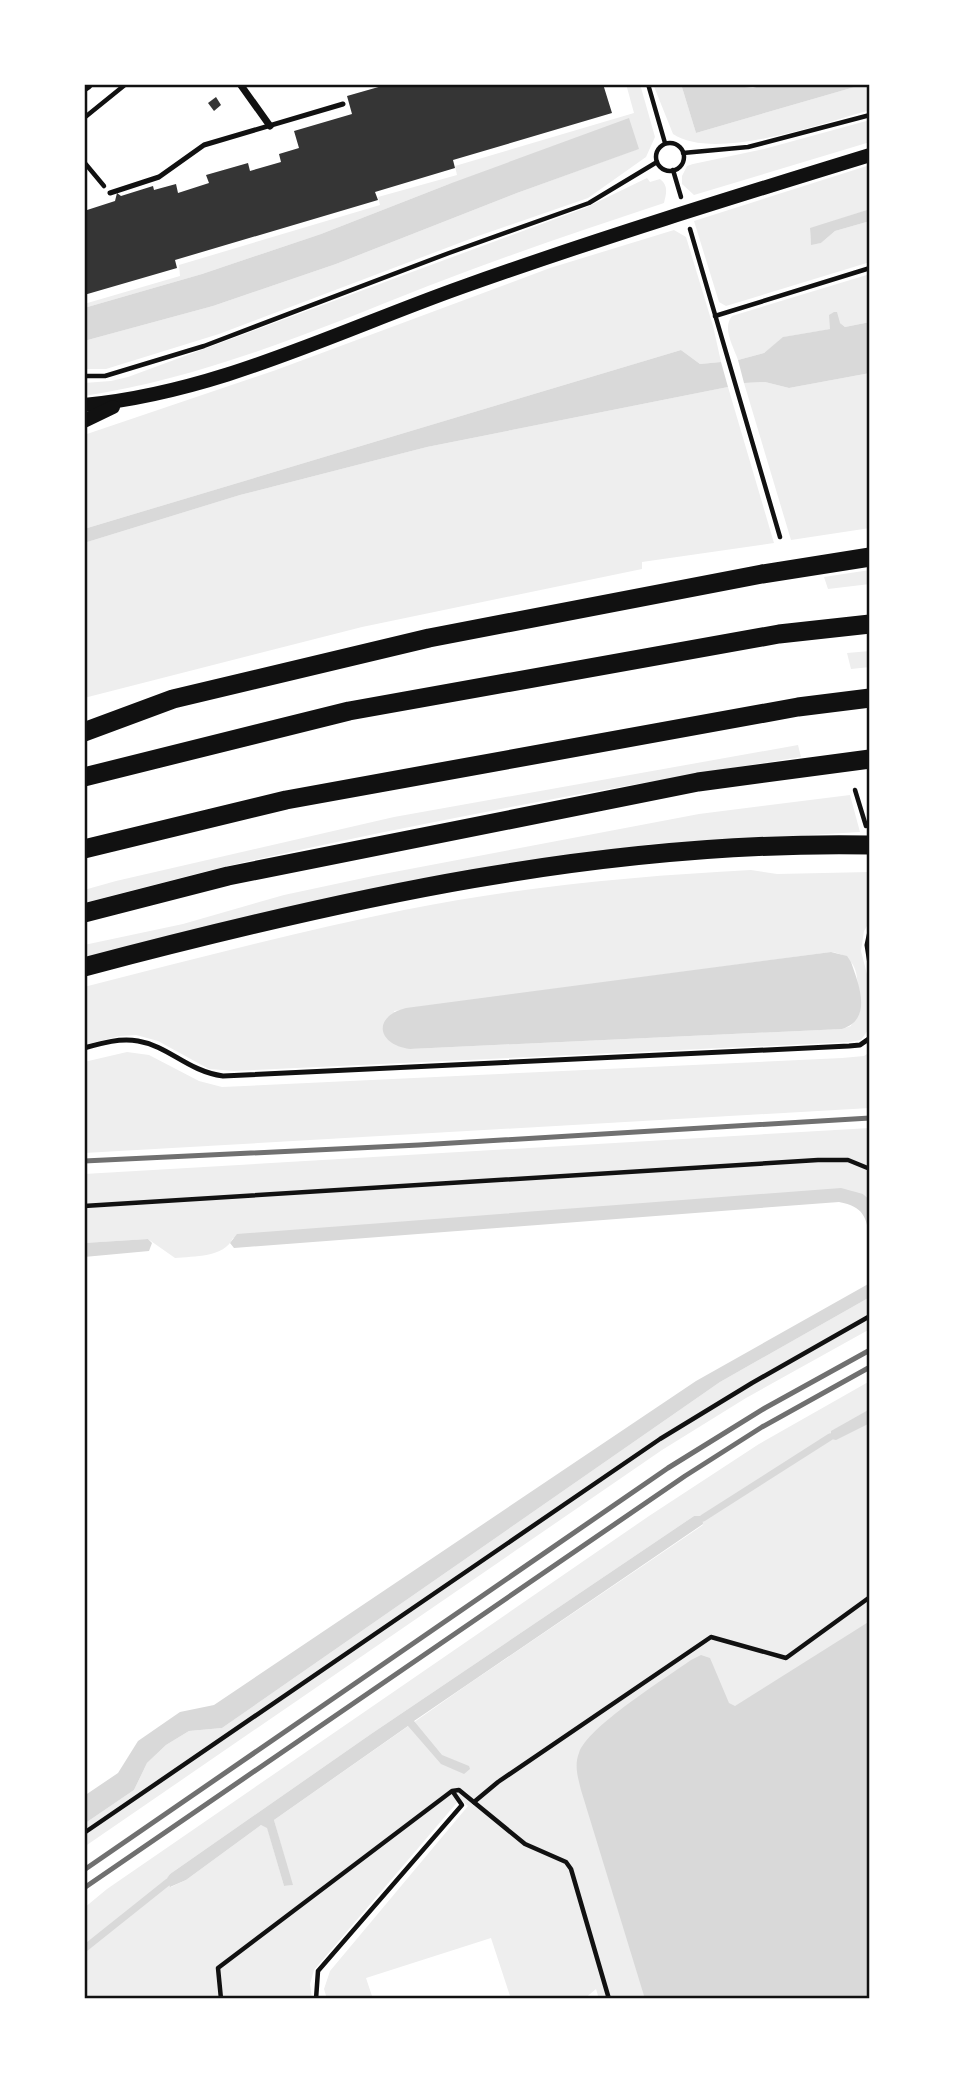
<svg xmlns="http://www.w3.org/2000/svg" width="954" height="2083" viewBox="0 0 954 2083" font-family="'IBM Plex Sans',sans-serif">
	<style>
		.green { fill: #eee; fill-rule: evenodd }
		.water { fill: #d9d9d9 }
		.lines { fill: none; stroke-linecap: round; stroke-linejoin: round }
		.stream { stroke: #d9d9d9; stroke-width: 7 }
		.building { fill: #353535 }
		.path { stroke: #111; stroke-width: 4.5 }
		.service { stroke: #111; stroke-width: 5 }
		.minor { stroke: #111; stroke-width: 7 }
		.tertiary { stroke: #111; stroke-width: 12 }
		.secondary { stroke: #111; stroke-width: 14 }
		.motorway { stroke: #111; stroke-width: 19 }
		.rail { stroke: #707070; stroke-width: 5 }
		.neatline { fill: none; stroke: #111; stroke-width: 2.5 }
	</style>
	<rect width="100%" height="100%" fill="#fff"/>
	<g class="green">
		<path d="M626,84H640L655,137L646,157L588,198L478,236L219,334L106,369H84V341L213,306L336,264L517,193L638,149L449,184L321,234L202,274L84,308V304L180,276L179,265L380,205L378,197L457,175L455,166L634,113Z"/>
		<path d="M653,84H681L696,133L865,84H870V110C823,123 715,162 673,134Z"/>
		<path d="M870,120V142L694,195L682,184V176L687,166L693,164L764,149Z"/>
		<path d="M870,165V209L810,229L811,244L821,243L835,231L870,221V262L726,306L719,302L694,221Z"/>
		<path d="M647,178L650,182L660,179C669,186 666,194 664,203C585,229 506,256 428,286C317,330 203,378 84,396V383L111,381L128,377L585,208Z"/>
		<path d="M674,230L686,237L713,326L721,362L700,364L681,350L84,529V435L276,370L550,268Z"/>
		<path d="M870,274V322L845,327L840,323L831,329L784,337L764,353L738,360C733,346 722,328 732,316Z"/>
		<path d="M870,373V528L791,540L744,383L765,382L789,388Z"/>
		<path d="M728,387L774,543L642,562V569L362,627L84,698V543L240,495L427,447Z"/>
		<path d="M870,570V584L828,589L824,577Z"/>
		<path d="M870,651V667L851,669L847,653Z"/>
		<path d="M798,745L801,757C616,786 432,820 249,861C193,874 139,889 84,903V890L116,881L394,817Z"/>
		<path d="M850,795L860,832L651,844L417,879L84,960V945L183,924L284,895L373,876L699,814Z"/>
		<path d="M751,870L777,874L870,872V921L864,931L861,951L870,986V1027L861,1040L850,1042L234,1071L209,1069L158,1041L136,1035L120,1036L84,1045V987C190,960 296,932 404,910C518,887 635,876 751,870ZM831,952C869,956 857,1002 851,1026L842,1029L410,1049L394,1011Z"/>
		<path d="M127,1052L149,1055L199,1081L222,1087L842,1058L864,1056L870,1052V1108L84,1153V1062Z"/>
		<path d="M870,1128V1200L863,1194L233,1238C224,1258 194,1256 175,1258L148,1239L84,1243V1174Z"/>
		<path d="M870,1297V1329L746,1398L662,1450L84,1847V1824L134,1790L147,1763L166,1745L189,1731L222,1728L720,1382Z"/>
		<path d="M870,1381V1999H599L596,1989L584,1999H511L491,1938L366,1978L373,1999H327L324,1989L330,1971L468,1806L460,1799L314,1970L310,1984L312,1999H84V1908L107,1889L649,1516L759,1444ZM694,1516H699L703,1525L470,1683L274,1820L292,1885L284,1886L267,1827L261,1825L186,1880L171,1887L167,1878L170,1874L371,1734Z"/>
	</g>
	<g class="water">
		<path d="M681,84H720L753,88L767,84H865L696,133Z"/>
		<path d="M629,118L639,149L517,193L336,264L213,306L84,341V308L202,274L321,234L449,184Z"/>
		<path d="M870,209V221L835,231L821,243L811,245L810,228Z"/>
		<path d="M834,312H837L840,323L845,327L870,322V373L789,388L765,382L744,383L738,360L764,353L783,337L830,329L829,315Z"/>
		<path d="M681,350L700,364L721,362L728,387L427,447L240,495L84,543V529Z"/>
		<path d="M831,952L847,956L851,962C859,985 873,1019 842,1029L410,1049C378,1045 371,1017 406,1008Z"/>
		<path d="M841,1188L863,1194L870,1200V1240C866,1216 864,1207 839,1202L234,1248L230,1243L237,1234Z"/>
		<path d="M148,1239L152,1243L149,1251L84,1257V1243Z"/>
		<path d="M870,1283V1297L720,1382L222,1728L189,1731L166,1745L147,1763L134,1790L84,1824V1796L118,1773L138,1741L180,1712L214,1705L696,1381Z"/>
		<path d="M870,1409V1423L836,1440L831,1439V1431Z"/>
		<path d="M694,1516H702L703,1524L414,1721L442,1755L469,1766L470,1769L464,1774L441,1764L408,1726L274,1820L293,1885L284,1886L267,1828L261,1825L186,1880L170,1887L167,1878L170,1874L371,1734Z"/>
		<path d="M870,1621V1999H645L581,1790C578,1778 574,1765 579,1753C587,1727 666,1678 691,1660L701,1655L710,1658L729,1703L735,1706Z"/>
	</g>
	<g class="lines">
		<g class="stream">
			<path d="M703,1518L830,1437"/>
			<path d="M84,1949L168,1882"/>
		</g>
	</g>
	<g class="building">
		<path d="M389,84H603L612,113L453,160L455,168L375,192L378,200L175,260L177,268L84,295V211L115,201L117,193L121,196L153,186L154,190L176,184L178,193L209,183L206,175L248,163L250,171L281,162L279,154L299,148L294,131L352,114L347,96Z"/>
		<path d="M216,97L221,105L214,111L208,103Z"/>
	</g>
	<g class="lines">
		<g class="path">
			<path d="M648,84L665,143"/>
			<path d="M84,118L126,84"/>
			<circle cx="670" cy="157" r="14"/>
			<path d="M683,153L748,147L870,115"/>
			<path d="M84,162L104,186"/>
			<path d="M673,170L681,197"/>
			<path d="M690,229L780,537"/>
			<path d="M715,316L870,268"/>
			<path d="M84,376H105L204,346L449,253L589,203L657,162"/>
			<path d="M855,790L866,826"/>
			<path d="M84,1206L818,1160H848L870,1169"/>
			<path d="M474,1802L498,1782L711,1637L786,1658L870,1597"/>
			<path d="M84,1833L660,1439L752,1383L870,1316"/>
			<path d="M221,1999L218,1968L452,1791L459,1790L525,1844L566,1862L571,1869L609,1999"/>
			<path d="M316,1999L318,1971L462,1805L453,1792"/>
		</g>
		<g class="service">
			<path d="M110,193L159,177L204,145L343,104"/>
			<path d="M870,931L867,945L870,964"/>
			<path d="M84,1048C102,1043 119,1038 138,1041C169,1046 187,1071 223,1076L849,1046L860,1045L870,1038"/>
		</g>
		<path class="minor" d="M240,84L270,126"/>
		<path class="tertiary" d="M84,86L87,84"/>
		<g class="secondary">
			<path d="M84,405C216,393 338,331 462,287C597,239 733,197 870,155"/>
			<path d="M84,421L113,407"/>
		</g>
		<g class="motorway">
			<path d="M84,732L173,699L429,638L762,574L870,557"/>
			<path d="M84,777L349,711L779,634L870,624"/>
			<path d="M84,849L286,800L798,707L870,698"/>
			<path d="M84,913L228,876L698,782L870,759"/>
			<path d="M84,967C341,899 603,840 870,845"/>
		</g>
		<g class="rail">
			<path d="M84,1161L419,1145L870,1118"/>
			<path d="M84,1870L668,1468L765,1408L870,1350"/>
			<path d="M84,1888L685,1476L762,1427L870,1367"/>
		</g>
	</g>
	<rect width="954" height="2083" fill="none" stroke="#ffffff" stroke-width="172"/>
	<rect x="86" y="86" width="782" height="1911" class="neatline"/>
</svg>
